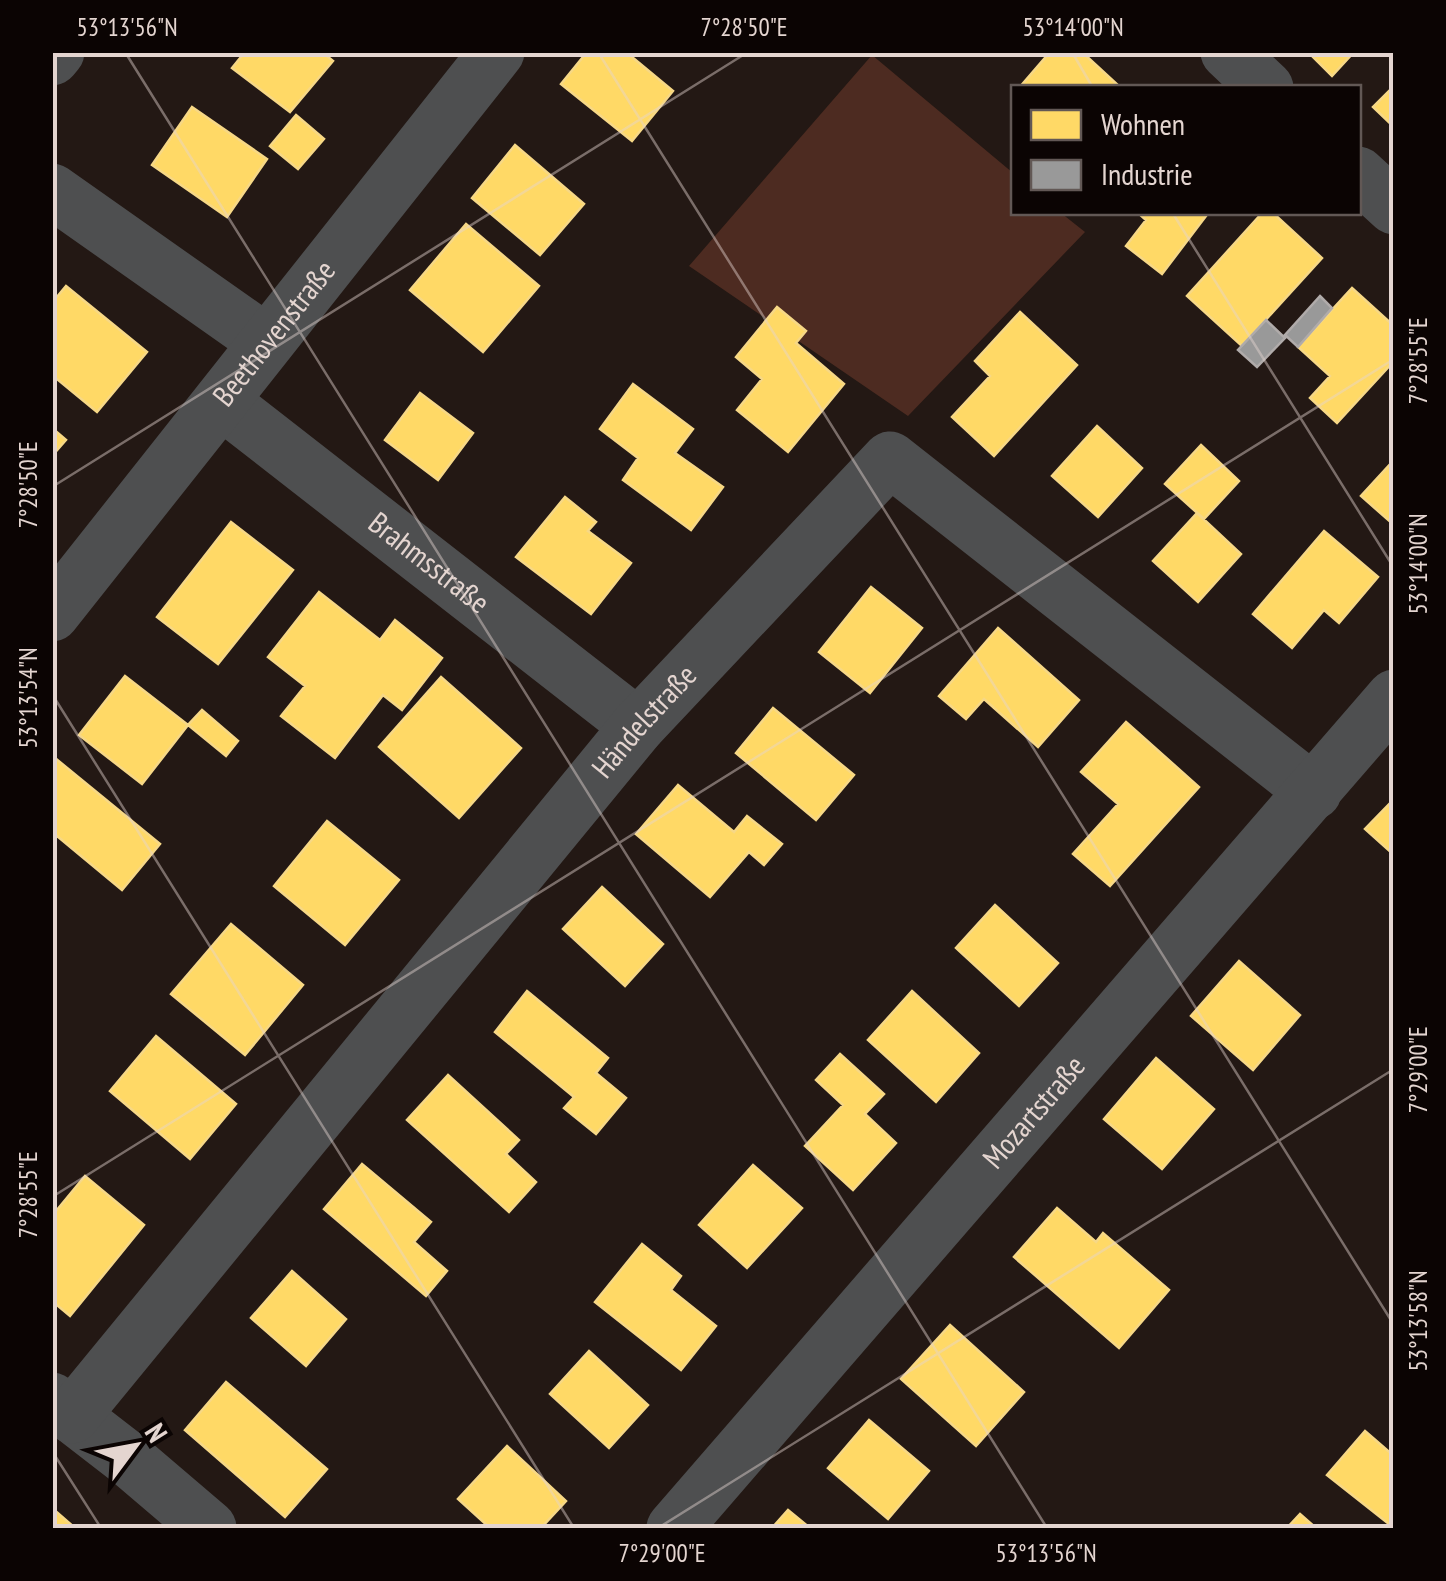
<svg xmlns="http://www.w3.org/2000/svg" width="1446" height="1581" font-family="'PT Sans Narrow',sans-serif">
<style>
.green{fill:#4d2b21}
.homes{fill:#ffd966;stroke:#f7d886;stroke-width:2.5}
.industry{fill:#999;stroke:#b0abaa;stroke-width:2.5}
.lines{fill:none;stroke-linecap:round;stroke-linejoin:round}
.minor{stroke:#4e4f50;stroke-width:55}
.ticks{fill:none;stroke:#e4d5d0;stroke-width:2.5;stroke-opacity:0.45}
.labels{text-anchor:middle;stroke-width:10;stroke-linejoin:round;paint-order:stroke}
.street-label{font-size:30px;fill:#e4d5d0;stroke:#0b0403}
.neatline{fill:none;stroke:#e4d5d0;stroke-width:4}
.ticks-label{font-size:25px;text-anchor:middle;fill:#e4d5d0}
</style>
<rect width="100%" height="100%" fill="#231814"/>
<!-- green -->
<path class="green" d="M 872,55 L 1013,173 L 1014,212 L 1061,213 L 1085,232 L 908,416 L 689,266 Z"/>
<!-- homes -->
<path class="homes" d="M 245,52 L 322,52 L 333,61 L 290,112 L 232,68 Z
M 587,52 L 626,52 L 673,91 L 632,141 L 561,84 Z
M 1050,52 L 1082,52 L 1120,87 L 1019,88 Z
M 1308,52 L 1354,52 L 1332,76 Z
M 1394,86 L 1394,127 L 1373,107 Z
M 192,107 L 267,159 L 227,217 L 152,165 Z
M 296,115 L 324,139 L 298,169 L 270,146 Z
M 515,145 L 584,204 L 540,255 L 472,198 Z
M 1137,212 L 1209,212 L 1162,274 L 1126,246 L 1146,220 Z
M 1263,212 L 1272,212 L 1322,258 L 1242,346 L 1187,296 Z
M 466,224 L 539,286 L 483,352 L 410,290 Z
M 66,286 L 147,352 L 97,412 L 52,375 L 52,303 Z
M 1352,288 L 1394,326 L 1394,361 L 1337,423 L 1310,398 L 1330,376 L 1298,347 Z
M 777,307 L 806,331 L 796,343 L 844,384 L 788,452 L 737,410 L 762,379 L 736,357 Z
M 1020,312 L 1077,365 L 994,456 L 952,417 L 990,376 L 975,361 Z
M 633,384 L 693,429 L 675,453 L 723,487 L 691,530 L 623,480 L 638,458 L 600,429 Z
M 420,393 L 473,433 L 438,480 L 385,440 Z
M 1097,426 L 1142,468 L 1098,517 L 1052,476 Z
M 52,428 L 66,440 L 52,456 Z
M 1201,445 L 1239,481 L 1204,519 L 1165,484 Z
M 1394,460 L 1394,525 L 1361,496 Z
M 565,497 L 596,522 L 588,531 L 631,563 L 591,614 L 516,557 Z
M 1197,513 L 1241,554 L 1198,602 L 1153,561 Z
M 231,522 L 293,570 L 218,664 L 157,617 Z
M 1324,531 L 1378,577 L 1339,623 L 1324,610 L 1292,648 L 1253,614 Z
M 871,587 L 922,628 L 870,693 L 819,652 Z
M 319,592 L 380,640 L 395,620 L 442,658 L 402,710 L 383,695 L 335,758 L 281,716 L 305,686 L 268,657 Z
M 998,628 L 1079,700 L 1038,747 L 984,699 L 966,719 L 939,696 Z
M 125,676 L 188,725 L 142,784 L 79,735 Z
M 441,677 L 521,748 L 459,818 L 379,747 Z
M 773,708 L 854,775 L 816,820 L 736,753 Z
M 202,710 L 238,741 L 226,756 L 188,725 Z
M 1126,722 L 1199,787 L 1110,886 L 1073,854 L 1118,804 L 1081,772 Z
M 55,758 L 160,844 L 122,890 L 57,836 L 52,841 Z
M 678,785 L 734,832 L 747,816 L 782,844 L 764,865 L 749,852 L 710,897 L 636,834 Z
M 1394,799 L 1394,855 L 1365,829 Z
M 327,821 L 399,880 L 345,945 L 274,886 Z
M 602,887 L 663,944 L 625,986 L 563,929 Z
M 995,905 L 1058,963 L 1019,1006 L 956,948 Z
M 231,924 L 303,985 L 245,1055 L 171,994 Z
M 1239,961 L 1300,1015 L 1253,1070 L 1191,1016 Z
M 527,991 L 608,1058 L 596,1073 L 626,1098 L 596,1134 L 564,1108 L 574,1097 L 495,1032 Z
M 912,991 L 979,1053 L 936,1102 L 868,1040 Z
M 156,1036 L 236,1104 L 190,1159 L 110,1091 Z
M 840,1054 L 884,1094 L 865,1114 L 896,1143 L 853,1190 L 805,1146 L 843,1105 L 816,1080 Z
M 1156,1058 L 1214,1109 L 1162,1169 L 1104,1119 Z
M 448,1075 L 519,1140 L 506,1154 L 536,1182 L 509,1212 L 407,1120 Z
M 362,1164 L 431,1222 L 414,1242 L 447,1271 L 426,1296 L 324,1209 Z
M 753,1165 L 802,1208 L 747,1268 L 699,1225 Z
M 85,1176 L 144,1225 L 70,1316 L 52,1301 L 52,1216 Z
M 1057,1208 L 1096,1242 L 1103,1233 L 1169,1290 L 1119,1348 L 1014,1257 Z
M 642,1244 L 681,1276 L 671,1290 L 716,1326 L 681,1370 L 595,1302 Z
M 292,1271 L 346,1319 L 306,1366 L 251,1318 Z
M 950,1325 L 1024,1392 L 976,1446 L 901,1379 Z
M 589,1351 L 648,1405 L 609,1448 L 550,1394 Z
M 226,1382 L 327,1469 L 285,1517 L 185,1430 Z
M 869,1420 L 929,1471 L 888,1519 L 828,1468 Z
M 1365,1431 L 1394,1456 L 1394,1528 L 1327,1475 Z
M 507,1446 L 566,1501 L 541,1528 L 490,1528 L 458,1499 Z
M 52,1508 L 75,1528 L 52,1528 Z
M 788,1510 L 810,1528 L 772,1528 Z
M 1300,1514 L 1316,1528 L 1287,1528 Z"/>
<!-- industry -->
<path class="industry" d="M 1320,296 L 1332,308 L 1298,347 L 1285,335 Z
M 1266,320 L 1285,338 L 1257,367 L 1238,350 Z"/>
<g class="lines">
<!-- minor -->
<g class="minor">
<path d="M 1228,52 L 1266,88"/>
<path d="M 52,58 L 57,52"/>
<path d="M 1358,174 L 1394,207"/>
<path d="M 52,191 L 265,341"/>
<path id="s1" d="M 222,402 L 638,726"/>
<path id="s2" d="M 52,614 L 497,52"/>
<path d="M 52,1400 L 127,1458 L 209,1528"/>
<path id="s3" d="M 72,1416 L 638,726 L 890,459 L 1314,792"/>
<path id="s4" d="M 674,1528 L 1394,697"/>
</g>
</g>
<!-- ticks -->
<path class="ticks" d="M 125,52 L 1047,1528M 598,52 L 1394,1325M 1072,52 L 1093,88M 1172,212 L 1394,568M 52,487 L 748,52M 52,694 L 574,1528M 52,1197 L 1394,359M 52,1451 L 101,1528M 658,1528 L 1394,1069"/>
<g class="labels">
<!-- street labels -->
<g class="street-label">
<text dy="10" stroke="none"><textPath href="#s2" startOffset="358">Beethovenstraße</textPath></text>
<text dy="10" stroke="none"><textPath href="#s1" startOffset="262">Brahmsstraße</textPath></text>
<text dy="10" stroke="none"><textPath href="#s3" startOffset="900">Händelstraße</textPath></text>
<text dy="10" stroke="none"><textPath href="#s4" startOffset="550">Mozartstraße</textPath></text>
</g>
</g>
<!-- border -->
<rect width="1446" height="1581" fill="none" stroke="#0b0403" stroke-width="110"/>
<!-- legend -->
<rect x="1011" y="85" width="350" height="130" fill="#0b0403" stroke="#625855" stroke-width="2.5"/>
<rect x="1031" y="110" width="50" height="30" fill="#ffd966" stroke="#625855" stroke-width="2.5"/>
<text x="1101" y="135" font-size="30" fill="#e4d5d0">Wohnen</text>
<rect x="1031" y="160" width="50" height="30" fill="#999999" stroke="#625855" stroke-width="2.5"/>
<text x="1101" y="185" font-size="30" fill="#e4d5d0">Industrie</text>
<!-- north arrow -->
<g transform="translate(135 1446) rotate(58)" stroke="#0b0403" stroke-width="8" paint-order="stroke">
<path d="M0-8L18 38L0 25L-18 38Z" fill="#e4d5d0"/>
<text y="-15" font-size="28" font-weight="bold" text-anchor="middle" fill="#e4d5d0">N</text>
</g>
<rect x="55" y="55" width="1336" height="1471" class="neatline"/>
<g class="ticks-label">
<text x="127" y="36">53°13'56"N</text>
<text x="744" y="36">7°28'50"E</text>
<text x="1073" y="36">53°14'00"N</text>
<text transform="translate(1418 361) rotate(-90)" y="9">7°28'55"E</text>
<text transform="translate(28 485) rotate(-90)" y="9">7°28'50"E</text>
<text transform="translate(1418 564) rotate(-90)" y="9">53°14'00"N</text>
<text transform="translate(28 698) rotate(-90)" y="9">53°13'54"N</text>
<text transform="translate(1418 1070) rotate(-90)" y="9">7°29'00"E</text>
<text transform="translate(28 1195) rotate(-90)" y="9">7°28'55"E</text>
<text transform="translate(1418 1321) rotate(-90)" y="9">53°13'58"N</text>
<text x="662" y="1562">7°29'00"E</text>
<text x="1046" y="1562">53°13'56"N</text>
</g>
</svg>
